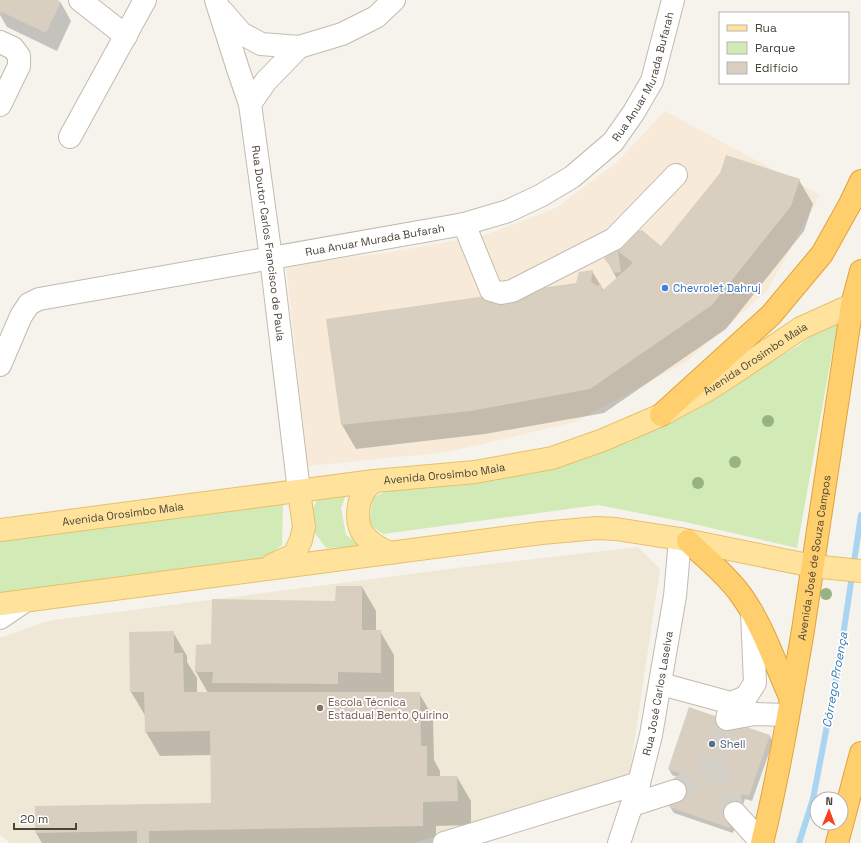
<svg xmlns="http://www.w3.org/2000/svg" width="861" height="843" font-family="'Space Grotesk',sans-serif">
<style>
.commercial{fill:#f7ead8}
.education{fill:#efe8d6}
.green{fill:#d2eab5}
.shadow{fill:#0003}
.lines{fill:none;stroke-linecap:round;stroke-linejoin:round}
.stream{stroke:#a9d4f2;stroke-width:6}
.building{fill:#d8cfc1}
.minor-tunnel{stroke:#d4d0c8;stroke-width:22;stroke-dasharray:22 11;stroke-linecap:butt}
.minor-casing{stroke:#c2bbae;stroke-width:24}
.major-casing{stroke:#e6c16a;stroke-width:24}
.highway-casing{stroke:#e0a43c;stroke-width:24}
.minor{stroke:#fff;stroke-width:22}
.major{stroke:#ffe39c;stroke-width:22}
.highway{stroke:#ffcf6e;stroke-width:22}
.tree{fill:#97b381}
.shop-dot{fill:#3f7fe0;stroke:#fff;stroke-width:1.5}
.education-dot{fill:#8d6e63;stroke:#fff;stroke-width:1.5}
.service-dot{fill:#5c6f8a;stroke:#fff;stroke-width:1.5}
.labels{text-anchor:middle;stroke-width:3.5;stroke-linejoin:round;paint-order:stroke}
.street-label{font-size:11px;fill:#4b4439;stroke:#fff}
.shop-label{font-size:11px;fill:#366cbe;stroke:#fff;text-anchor:start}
.education-label{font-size:11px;fill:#785e54;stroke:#fff;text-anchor:start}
.service-label{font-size:11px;fill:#4e5e75;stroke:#fff;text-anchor:start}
.water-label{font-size:12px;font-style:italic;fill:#2e7ab2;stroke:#fff}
</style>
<rect width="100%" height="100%" fill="#f6f3ec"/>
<!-- commercial -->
<path class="commercial" d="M 665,111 L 820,195 L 767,291 L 686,362 L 575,422 L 448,452 L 308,466 L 286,265 L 393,252 L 485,235 L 556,208 L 617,162 Z"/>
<!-- education -->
<path class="education" d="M 638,547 L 660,569 L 629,777 L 413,843 L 10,843 L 0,835 L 0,638 L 47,621 L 465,567 Z"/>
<!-- green -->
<path class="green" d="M 837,325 L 797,548 L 685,522 L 598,505 L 383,534 L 369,524 L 373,498 L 388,490 L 529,471 L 629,442 L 745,377 L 798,346 L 813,334 Z
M 347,492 L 341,508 L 346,535 L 361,546 L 326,548 L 314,532 L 313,509 L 318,497 Z
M 283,502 L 282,545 L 261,561 L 0,595 L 0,539 Z"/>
<!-- shadow -->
<path class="shadow" d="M 1,0 L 55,0 L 61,3 L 71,21 L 57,51 L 7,27 L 0,15 Z
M 799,180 L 813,204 L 804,231 L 726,329 L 604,413 L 485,434 L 356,449 L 342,425 L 576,284 L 592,271 L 604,291 L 617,279 L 606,259 L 623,247 L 661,247 Z
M 362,587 L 376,611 L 376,631 L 380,631 L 394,655 L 394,693 L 419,693 L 433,717 L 434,760 L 440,771 L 440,777 L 457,777 L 471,801 L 471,825 L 436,826 L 436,843 L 42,843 L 36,833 L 36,807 L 212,804 L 211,755 L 160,756 L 146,732 L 146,717 L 131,692 L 173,632 L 187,656 L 187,662 L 197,678 L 197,693 L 208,693 L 196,672 L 212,645 L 336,602 Z
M 690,708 L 770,736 L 773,742 L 752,801 L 745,799 L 733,833 L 674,813 L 670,807 L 680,778 L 672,775 L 669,769 Z"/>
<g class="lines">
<!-- stream -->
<path class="stream" d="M 799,843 L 813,799 L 839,663 L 861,515"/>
</g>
<!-- building -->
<path class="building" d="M 0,0 L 57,0 L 61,2 L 46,33 L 0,11 Z
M 726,155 L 800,179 L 791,206 L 712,305 L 590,389 L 471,411 L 341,425 L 326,319 L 576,283 L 579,272 L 593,270 L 591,281 L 597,286 L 601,284 L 602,291 L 633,263 L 618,251 L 621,272 L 615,273 L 604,258 L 622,246 L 634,232 L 642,230 L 661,246 L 720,173 Z
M 336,586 L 362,586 L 362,630 L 381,630 L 381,673 L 338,672 L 338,684 L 212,683 L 213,672 L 195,672 L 196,645 L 211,644 L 212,599 L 335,601 Z
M 174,631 L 174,653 L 183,653 L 184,692 L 420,692 L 421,746 L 427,746 L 427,776 L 457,776 L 458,801 L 423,802 L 423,826 L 149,831 L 149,843 L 137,843 L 137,831 L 35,833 L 35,806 L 211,803 L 210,731 L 145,732 L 144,692 L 130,692 L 129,632 Z
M 689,707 L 770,735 L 749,796 L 742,794 L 730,828 L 669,807 L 681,774 L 668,769 Z"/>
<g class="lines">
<!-- minor-tunnel -->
<path class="minor-tunnel" d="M 714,763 L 735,813
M 675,791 L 714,763 L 727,719"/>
<defs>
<g id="minor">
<path d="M 80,0 L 126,36"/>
<path id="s1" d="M 216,0 L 238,69 L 250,104 L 271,258 L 299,491"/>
<path d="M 223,12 L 241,33 L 261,44 L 299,47 L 342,34 L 376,17 L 394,0"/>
<path d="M 0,42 L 13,48 L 19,56 L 19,66 L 0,105"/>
<path d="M 250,104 L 266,81 L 299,47"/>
<path d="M 70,137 L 145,0"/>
<path d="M 464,224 L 491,290 L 501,293 L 512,291 L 614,239 L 676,175"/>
<path id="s2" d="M 0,365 L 21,316 L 29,304 L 39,299 L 464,224 L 508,211 L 540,196 L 572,177 L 613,142 L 634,112 L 652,81 L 673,0"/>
<path d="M 0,618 L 25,601"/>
<path d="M 661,684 L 731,703 L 746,697 L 755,683 L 752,612"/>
<path d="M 731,703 L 727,719 L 755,714 L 788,715"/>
<path d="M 632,805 L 675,791"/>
<path d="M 735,813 L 762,843"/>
<path d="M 444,843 L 639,783"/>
<path id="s3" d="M 619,843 L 639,783 L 651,735 L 675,596 L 680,539"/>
</g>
<g id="major">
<path d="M 374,481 C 371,484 367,487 365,490 C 357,502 355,524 364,535 C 371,544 381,549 390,553"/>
<path id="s4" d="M 0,530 L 374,481 L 475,472 L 552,458 L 603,440 L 661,415 L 706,391 L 728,377 L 801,328 L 852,305 L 861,307"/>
<path d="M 272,565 L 294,555 L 301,540 L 304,527 L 299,491"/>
<path d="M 0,604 L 542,533 L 597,528 L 616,529 L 680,539 L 813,566 L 861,571"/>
</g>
<g id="highway">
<path d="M 661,415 L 771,315 L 822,254 L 850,204 L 861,181"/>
<path d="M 688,541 C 705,558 727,575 741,595 C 764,627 775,664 791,699"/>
<path id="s5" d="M 762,843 C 779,773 791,701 803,630 C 820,521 836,413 852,305 L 861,271"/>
<path d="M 837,843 L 861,753"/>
</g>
</defs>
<!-- minor casing -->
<use href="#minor" class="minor-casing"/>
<!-- major casing -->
<use href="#major" class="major-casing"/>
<!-- highway casing -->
<use href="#highway" class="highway-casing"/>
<!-- minor -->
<use href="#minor" class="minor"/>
<!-- major -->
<use href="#major" class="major"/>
<!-- highway -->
<use href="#highway" class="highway"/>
</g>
<!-- trees -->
<g class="tree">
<circle cx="768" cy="421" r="6"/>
<circle cx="735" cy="462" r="6"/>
<circle cx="698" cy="483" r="6"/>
<circle cx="826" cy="594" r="6"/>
</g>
<!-- markers -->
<circle class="shop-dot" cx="665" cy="288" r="4"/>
<circle class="education-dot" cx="320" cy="708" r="4"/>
<circle class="service-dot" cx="712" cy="744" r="4"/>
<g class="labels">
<!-- street labels -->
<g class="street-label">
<text dy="4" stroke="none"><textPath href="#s2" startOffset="756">Rua Anuar Murada Bufarah</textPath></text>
<text dy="4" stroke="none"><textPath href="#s2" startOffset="420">Rua Anuar Murada Bufarah</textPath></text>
<text dy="4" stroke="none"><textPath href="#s1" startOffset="250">Rua Doutor Carlos Francisco de Paula</textPath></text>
<text dy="4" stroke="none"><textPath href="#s4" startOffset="784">Avenida Orosimbo Maia</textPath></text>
<text dy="4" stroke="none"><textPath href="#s4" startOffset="448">Avenida Orosimbo Maia</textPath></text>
<text dy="4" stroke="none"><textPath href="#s4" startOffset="124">Avenida Orosimbo Maia</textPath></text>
<text dy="4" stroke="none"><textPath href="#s5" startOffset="290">Avenida José de Souza Campos</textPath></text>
<text dy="4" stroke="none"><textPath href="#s3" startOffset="155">Rua José Carlos Laselva</textPath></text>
</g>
<!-- shop labels -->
<g class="shop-label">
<text x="673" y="292">Chevrolet Dahruj</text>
</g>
<!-- education labels -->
<g class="education-label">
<text x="328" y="706">Escola Técnica<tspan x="328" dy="13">Estadual Bento Quirino</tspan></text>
</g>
<!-- service labels -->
<g class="service-label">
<text x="720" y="748">Shell</text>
</g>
<!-- water labels -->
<g class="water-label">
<text transform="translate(835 680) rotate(-80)" y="4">Córrego Proença</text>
</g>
</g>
<!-- legend -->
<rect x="719" y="12" width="130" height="72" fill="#ffffff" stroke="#b7b4b0"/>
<rect x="727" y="25" width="20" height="6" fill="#ffe39c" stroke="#b7b4b0"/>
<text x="755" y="32" font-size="12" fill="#4b4439">Rua</text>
<rect x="727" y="42" width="20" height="12" fill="#d2eab5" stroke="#b7b4b0"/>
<text x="755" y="52" font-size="12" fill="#4b4439">Parque</text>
<rect x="727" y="62" width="20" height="12" fill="#d8cfc1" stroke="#b7b4b0"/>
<text x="755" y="72" font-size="12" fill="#4b4439">Edifício</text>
<!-- north arrow -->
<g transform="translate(829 811) rotate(1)"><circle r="19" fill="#ffffff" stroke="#b7b4b0"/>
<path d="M0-3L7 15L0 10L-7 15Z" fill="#fc3f1d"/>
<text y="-6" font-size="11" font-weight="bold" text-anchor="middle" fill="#4b4439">N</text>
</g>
<!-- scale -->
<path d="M14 823v6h62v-6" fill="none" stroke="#4b4439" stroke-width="2"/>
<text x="20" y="823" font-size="12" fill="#4b4439" stroke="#ffffff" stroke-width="3" paint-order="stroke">20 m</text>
</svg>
